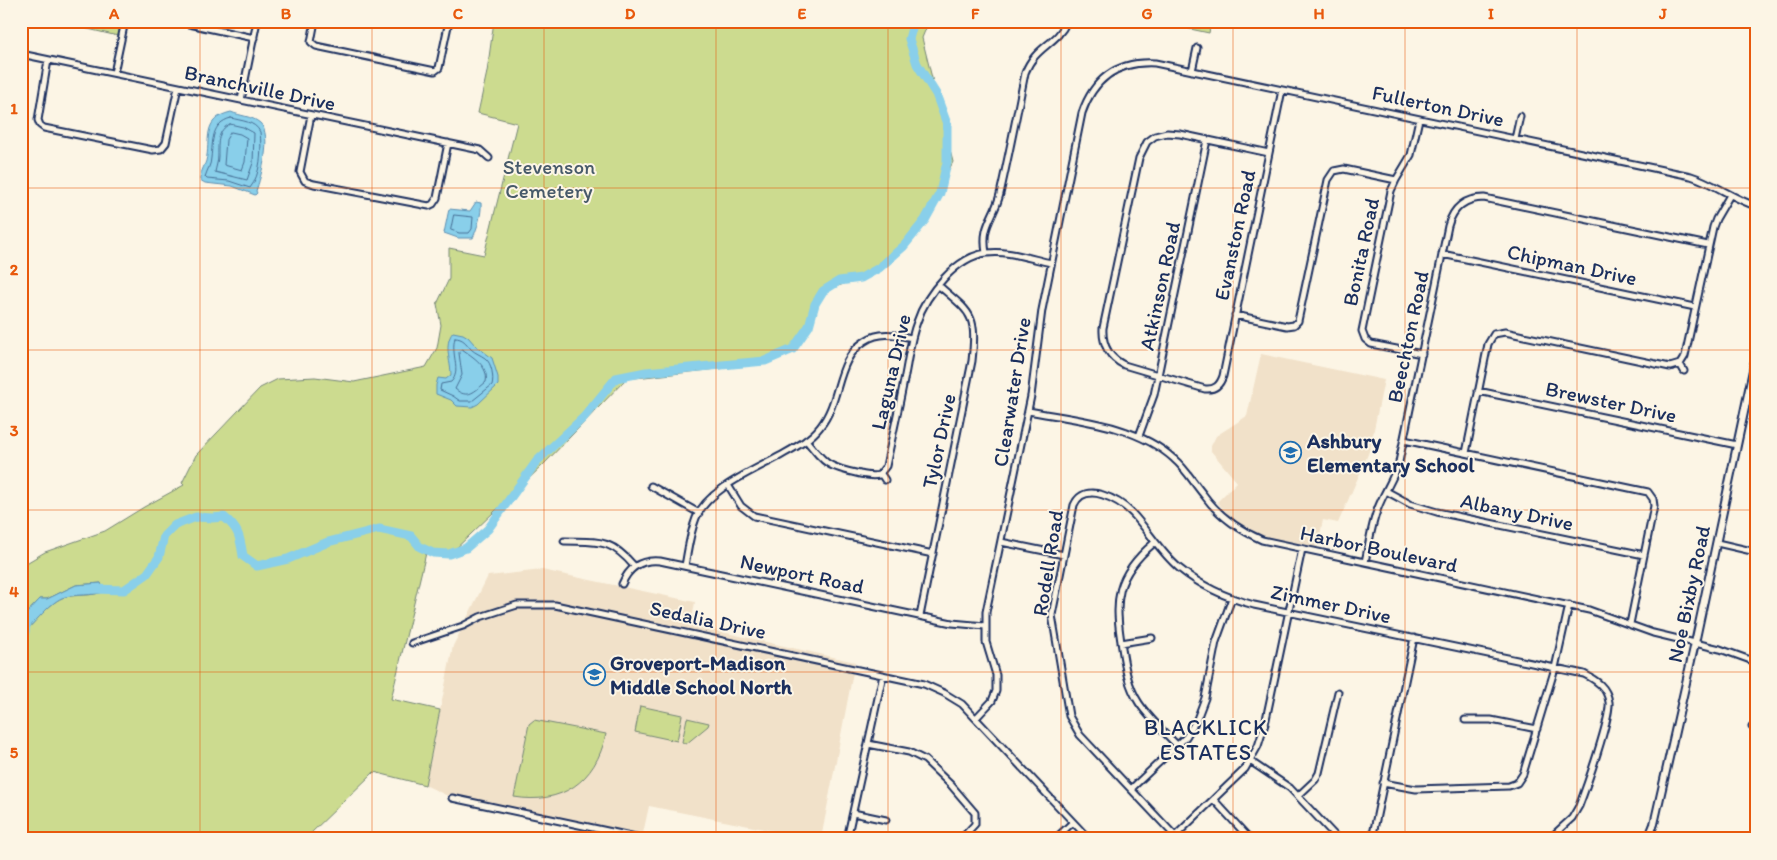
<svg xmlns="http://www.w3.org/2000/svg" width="1777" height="860" font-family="Itim,sans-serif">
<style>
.built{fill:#f1e1c9}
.green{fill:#ccdb8f;stroke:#748576}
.water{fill:#89cfea;stroke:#5d8fb2}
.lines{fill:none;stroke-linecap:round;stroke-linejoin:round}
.shore{stroke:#476f96;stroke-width:1}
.river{stroke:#89cfea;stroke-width:9}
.minor-casing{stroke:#1b2f5e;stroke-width:9}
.tertiary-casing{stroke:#1b2f5e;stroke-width:10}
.minor{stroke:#fcf5e5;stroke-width:5}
.tertiary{stroke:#fcf5e5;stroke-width:6}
.grid{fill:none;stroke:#e8590c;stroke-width:1;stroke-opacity:0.55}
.labels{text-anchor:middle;stroke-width:4;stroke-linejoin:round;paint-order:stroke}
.street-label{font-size:21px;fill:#1b2f5e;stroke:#fcf5e5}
.park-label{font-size:21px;fill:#475a6a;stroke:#fcf5e5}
.poi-label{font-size:21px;font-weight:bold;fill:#1b2f5e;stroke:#fcf5e5;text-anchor:start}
.neighbourhood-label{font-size:22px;letter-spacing:1px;fill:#1b2f5e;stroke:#fcf5e5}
.neatline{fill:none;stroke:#e8590c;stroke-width:2}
.grid-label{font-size:16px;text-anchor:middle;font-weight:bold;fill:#e8590c}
</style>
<rect width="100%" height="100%" fill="#fcf5e5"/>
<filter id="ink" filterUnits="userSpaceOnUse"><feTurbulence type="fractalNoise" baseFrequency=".02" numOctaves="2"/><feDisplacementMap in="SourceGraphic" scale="10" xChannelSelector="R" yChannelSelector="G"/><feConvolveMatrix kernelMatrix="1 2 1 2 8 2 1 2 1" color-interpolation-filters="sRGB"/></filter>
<g filter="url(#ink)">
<!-- built -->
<path class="built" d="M 1261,354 L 1384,380 L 1370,449 L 1364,464 L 1338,523 L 1323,520 L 1317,549 L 1279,541 L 1253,532 L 1232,519 L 1217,502 L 1237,482 L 1211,451 L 1211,446 L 1216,436 L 1247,416 Z
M 542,570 L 695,602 L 691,625 L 855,662 L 821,839 L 813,839 L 649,806 L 642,838 L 452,798 L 425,785 L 453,646 L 488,576 Z"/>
<!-- green -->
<path class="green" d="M 54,21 L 125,21 L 122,37 Z
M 494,21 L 929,21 L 922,38 L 953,162 L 917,231 L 868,276 L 823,291 L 793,349 L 755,365 L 626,379 L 543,465 L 447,557 L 426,553 L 391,699 L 440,710 L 425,785 L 374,772 L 310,834 L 309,839 L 122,839 L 101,834 L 79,834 L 75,839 L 21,839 L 21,635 C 32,626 51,600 65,597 C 78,594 92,597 104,591 L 101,583 L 76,585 L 47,599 L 40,599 L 21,619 L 23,565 L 45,552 L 105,531 L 144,507 L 184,485 L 182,483 L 196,455 L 260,388 L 278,379 L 315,377 L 354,382 L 426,367 L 437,348 L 441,325 L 437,304 L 449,279 L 449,248 L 484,255 L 517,123 L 478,113 L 487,72 Z
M 1153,21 L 1211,21 L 1209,33 Z
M 640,706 L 682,715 L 677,741 L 635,732 Z
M 687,718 L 709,723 L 708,726 L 686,744 L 682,742 Z
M 534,720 L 606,734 C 596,782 561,805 514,797 L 529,724 Z"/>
<!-- water -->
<path class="water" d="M 231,112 C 240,116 252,116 260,123 C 273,135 261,177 256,191 L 257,193 L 255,195 L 232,186 L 205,183 L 200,180 C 200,173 204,167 206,161 C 211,140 201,119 231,112 Z
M 476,202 L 481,203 C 482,214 477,228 473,238 L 458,238 L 444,233 L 449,209 L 470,211 Z
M 453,332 L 463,334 L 468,337 L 475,345 L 492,358 L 498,377 L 498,385 L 478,404 L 472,407 L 457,406 L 451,400 L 436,394 L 436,385 L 438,378 L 446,379 L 451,375 C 451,361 443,345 453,332 Z
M 101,583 L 104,592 C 91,596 78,594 65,597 C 51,600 33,626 21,635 L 21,619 L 40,599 L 47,599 L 76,585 Z"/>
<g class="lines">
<!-- shore -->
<path class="shore" d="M 231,118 C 241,121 255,121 260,132 C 262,149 261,175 250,188 L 229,181 L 207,179 L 205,177 C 207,170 211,165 211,158 C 213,141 211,123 231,118 Z
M 230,124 L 243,127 L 254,133 L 253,163 L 247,180 L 215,172 C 216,167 218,161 218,156 C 218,143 217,130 230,124 Z
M 231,132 L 240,134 L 247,138 L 245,162 L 242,170 L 224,165 L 226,140 Z
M 454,215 L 473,217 L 472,229 L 469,233 L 459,233 L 451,230 Z
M 455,338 C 463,338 466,343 471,349 C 475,353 481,355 485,358 C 492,363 494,378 492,385 L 472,401 L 460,401 L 453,396 L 440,390 L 441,384 L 451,382 C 462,371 450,354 455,338 Z
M 462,349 C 473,357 489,366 486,382 C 475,391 468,400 455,389 L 462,375 L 459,353 Z"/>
<!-- river -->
<path class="river" d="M 93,589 L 124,590 L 147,574 L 159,557 L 164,536 L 175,525 L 196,517 L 212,518 L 224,517 C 239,529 240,537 243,556 L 257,566 L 288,559 L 328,542 L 379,529 L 411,536 L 420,547 L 433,553 L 449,554 L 466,548 L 488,529 L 537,461 L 584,417 L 616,378 L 646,372 L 765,361 L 793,349 L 809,326 L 815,304 L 823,291 L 839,281 L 861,278 L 879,268 L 904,246 L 925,220 L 940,193 L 947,162 L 947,124 L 936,94 L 917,64 L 909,39 L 914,21
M 21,637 L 25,632 L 27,621"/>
<defs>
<path id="minor" d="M 175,21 L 254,38
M 315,21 L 311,42 L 316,46 L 435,71 L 439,68 L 449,21
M 21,54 L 480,150 L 489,158
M 48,60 L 38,120 L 40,125 L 44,128 L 153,150 L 161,149 L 166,143 L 178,87
M 1192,71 L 1197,48
M 114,73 L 125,21
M 241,100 L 257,21
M 311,115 L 300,172 L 305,181 L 314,184 L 429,206 L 433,204 L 437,198 L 448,143
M 1419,119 L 1411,155 L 1396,180 L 1391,191 L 1362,331 L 1365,339 L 1371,344 L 1422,354
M 1515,139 L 1520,116
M 1269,153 L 1180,134 L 1167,133 L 1155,136 L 1147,142 L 1139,158 L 1103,328 C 1102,345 1110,358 1124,365 L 1205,389 C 1215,390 1220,385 1223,376 L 1282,90
M 1334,171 L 1344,169 L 1396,180
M 986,253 C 981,224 994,219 1000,194 C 1009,154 1017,114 1025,73 C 1035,46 1057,45 1067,21
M 1442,254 L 1695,307
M 1235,315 L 1287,326 L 1294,325 L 1298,321 L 1328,180 L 1334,171
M 1494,334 L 1505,332 L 1670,367 L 1680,364 L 1685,356 L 1713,227 L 1716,219 L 1730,195
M 1680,364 L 1684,371
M 1478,391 L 1737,445
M 1028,411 C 1076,420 1136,424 1174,459 C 1186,469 1193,482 1203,494 C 1218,515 1239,530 1262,540 L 1589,610 L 1653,633 L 1720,649 L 1756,662
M 1139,436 L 1154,395 L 1207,140
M 806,440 C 826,465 828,467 860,474 C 866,475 872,477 879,475 L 886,466 C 893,434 900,402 906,370 C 909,354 911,337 917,322 C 926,294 957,256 987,253 C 1008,250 1031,259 1051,263
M 1404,440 L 1648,492 L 1653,499 L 1654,506 L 1630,624
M 1466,453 L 1488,344 L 1494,334
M 881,474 L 885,480
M 728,485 L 741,506 L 754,516 L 933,554
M 651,486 L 699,513
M 1386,491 L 1410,504 L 1437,512 L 1644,555
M 564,541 C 599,542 610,538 634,566
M 1001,542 L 1064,555
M 1154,543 C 1115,576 1114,600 1122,648 C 1125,668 1128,686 1139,703 C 1149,718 1164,732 1177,745
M 1717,543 L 1756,552
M 1365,562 C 1369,544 1371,526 1378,508 C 1384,492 1394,478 1399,462 L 1448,226 C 1453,208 1465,198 1484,198 L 1708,245
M 685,566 C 688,550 690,533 696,518 C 708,489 753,471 780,456 C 794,448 810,440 820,427 C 842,400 835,360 865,341 C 880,331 896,335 912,338
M 622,584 C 629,567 641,559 660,561 L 952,623 L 985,626
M 920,616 L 972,361 C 977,314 972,314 938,285
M 412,643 L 463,626 L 480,617 L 517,605 L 555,605 L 924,684 L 944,693 L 962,704 L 1089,839
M 1121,643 L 1152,638
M 976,718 L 992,701 L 996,691 L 996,675 L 986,642 L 986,612 L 1031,396 L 1042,310 L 1082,113 C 1094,78 1118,61 1155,63 L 1691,176 C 1714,183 1733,199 1756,206
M 1465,720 L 1491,720 L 1537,729
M 1752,727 L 1756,728
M 868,744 L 909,752 L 925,760 L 951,785 L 975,813 L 975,824 L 961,839
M 1250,761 L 1290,788 L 1338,839
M 1383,783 L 1416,789 L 1509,786 L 1517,783 L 1523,774 L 1555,668 L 1569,605
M 1131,789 L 1186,737 L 1197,719 L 1205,698 L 1216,642 L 1232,598
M 1298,796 L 1315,780 L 1319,773 L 1338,692
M 452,798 L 645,839
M 1214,800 L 1250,839
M 853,813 L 886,820
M 1175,836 L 1080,735 L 1069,716 L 1052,615 L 1074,505 C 1085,480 1119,500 1132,513 C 1149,531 1160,552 1179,568 C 1201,586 1227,598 1254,605 L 1584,674 C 1596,680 1607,687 1609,702 C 1611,717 1586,788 1579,806 L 1572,818 L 1549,839
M 847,839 L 883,675
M 1055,839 L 1073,822
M 1172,839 L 1245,769 L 1258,746 L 1265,724 L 1302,549
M 1372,839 L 1414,638"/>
<path id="tertiary" d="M 1648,839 L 1654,824 L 1695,643 L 1756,356"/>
</defs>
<!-- minor casing -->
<use href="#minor" class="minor-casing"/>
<!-- tertiary casing -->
<use href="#tertiary" class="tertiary-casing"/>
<!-- minor -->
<use href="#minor" class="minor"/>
<!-- tertiary -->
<use href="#tertiary" class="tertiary"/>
</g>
</g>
<!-- grid -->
<path class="grid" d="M 200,21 L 200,839M 372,21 L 372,839M 544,21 L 544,839M 716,21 L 716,839M 888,21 L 888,839M 1061,21 L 1061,839M 1233,21 L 1233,839M 1405,21 L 1405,839M 1577,21 L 1577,839M 21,188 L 1756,188M 21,350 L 1756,350M 21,510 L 1756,510M 21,672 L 1756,672"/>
<!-- icons -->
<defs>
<symbol id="school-ring" viewBox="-11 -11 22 22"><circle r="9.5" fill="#fcf5e5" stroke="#1f6fb2" stroke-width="1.5"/><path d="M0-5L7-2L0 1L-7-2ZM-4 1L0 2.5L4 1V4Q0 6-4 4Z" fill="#1f6fb2"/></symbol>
</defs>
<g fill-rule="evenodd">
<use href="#school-ring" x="1278" y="440" width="25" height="25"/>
<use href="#school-ring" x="582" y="662" width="25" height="25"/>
</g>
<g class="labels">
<!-- street labels -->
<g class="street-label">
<text transform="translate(260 88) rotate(12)" y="7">Branchville Drive</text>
<text transform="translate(1438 106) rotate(12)" y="7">Fullerton Drive</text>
<text transform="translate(1235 235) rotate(-78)" y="7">Evanston Road</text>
<text transform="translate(1361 252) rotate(-78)" y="7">Bonita Road</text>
<text transform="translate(1572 265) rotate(12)" y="7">Chipman Drive</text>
<text transform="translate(1160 286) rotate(-78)" y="7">Atkinson Road</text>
<text transform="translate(1408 337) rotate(-78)" y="7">Beechton Road</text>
<text transform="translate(891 372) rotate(-77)" y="7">Laguna Drive</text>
<text transform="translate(1012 392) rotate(-81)" y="7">Clearwater Drive</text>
<text transform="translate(1611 402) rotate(12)" y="7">Brewster Drive</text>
<text transform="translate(939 441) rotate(-78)" y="7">Tylor Drive</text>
<text transform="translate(1517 512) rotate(12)" y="7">Albany Drive</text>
<text transform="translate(1379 549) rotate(12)" y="7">Harbor Boulevard</text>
<text transform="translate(1048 563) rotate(-81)" y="7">Rodell Road</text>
<text transform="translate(802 574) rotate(12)" y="7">Newport Road</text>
<text transform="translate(1689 594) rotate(-78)" y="7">Noe Bixby Road</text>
<text transform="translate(1331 604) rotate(12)" y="7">Zimmer Drive</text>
<text transform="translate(708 620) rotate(12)" y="7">Sedalia Drive</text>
</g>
<!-- park labels -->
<g class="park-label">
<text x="549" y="174">Stevenson<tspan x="549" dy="24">Cemetery</tspan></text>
</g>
<!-- poi labels -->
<g class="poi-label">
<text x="1307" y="448">Ashbury<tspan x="1307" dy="24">Elementary School</tspan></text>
<text x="610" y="670">Groveport-Madison<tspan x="610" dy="24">Middle School North</tspan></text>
</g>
<!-- neighbourhood labels -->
<g class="neighbourhood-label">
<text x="1206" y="735">BLACKLICK<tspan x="1206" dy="25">ESTATES</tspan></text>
</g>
</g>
<!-- margin -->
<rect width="1777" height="860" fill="none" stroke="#fcf5e5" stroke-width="55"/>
<rect x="28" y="28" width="1722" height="804" class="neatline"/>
<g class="grid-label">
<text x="114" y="19">A</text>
<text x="286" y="19">B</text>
<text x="458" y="19">C</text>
<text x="630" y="19">D</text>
<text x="802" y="19">E</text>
<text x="975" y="19">F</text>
<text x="1147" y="19">G</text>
<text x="1319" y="19">H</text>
<text x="1491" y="19">I</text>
<text x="1663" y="19">J</text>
<text x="14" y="114">1</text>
<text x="14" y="275">2</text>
<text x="14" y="436">3</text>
<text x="14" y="597">4</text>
<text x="14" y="758">5</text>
</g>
</svg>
